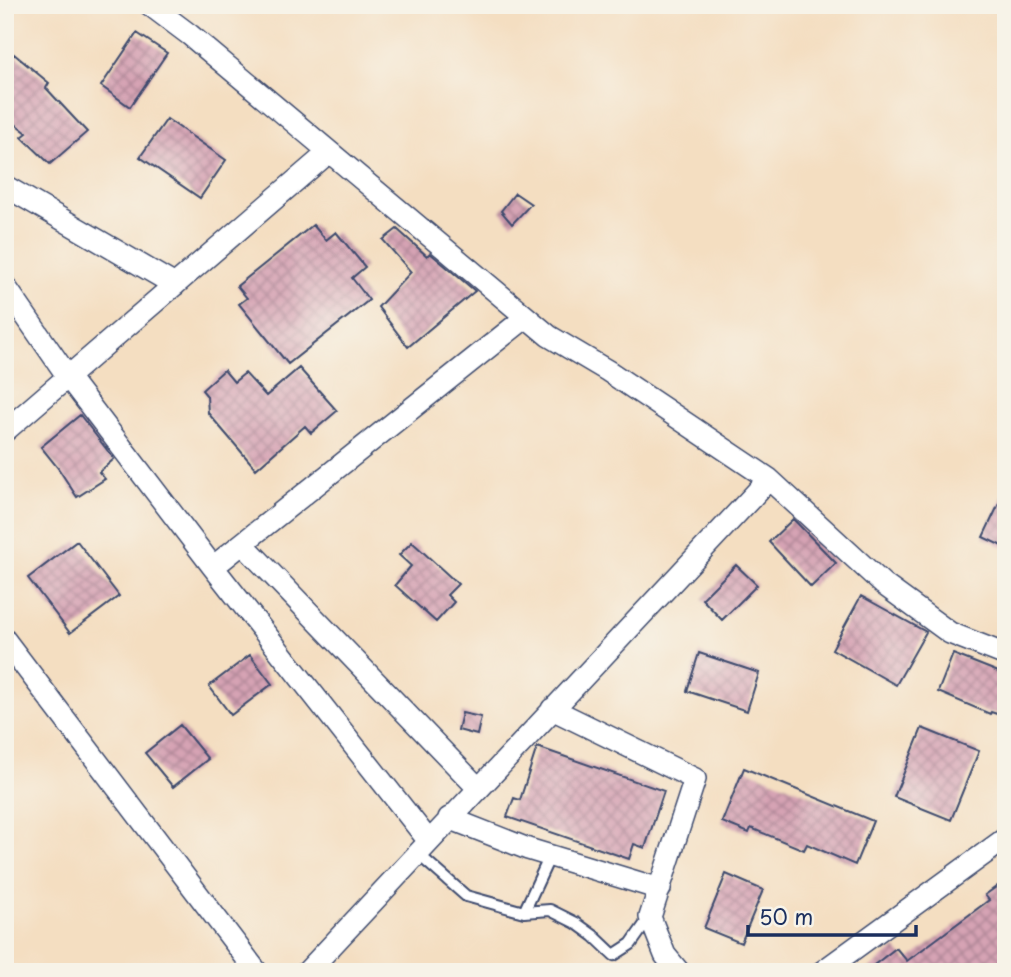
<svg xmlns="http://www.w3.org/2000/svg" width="1011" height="977" font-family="'Playpen Sans',sans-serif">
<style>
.building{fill:url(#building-cross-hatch)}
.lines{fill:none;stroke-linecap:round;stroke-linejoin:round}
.lane-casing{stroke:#3c496d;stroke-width:14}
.street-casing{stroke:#3c496d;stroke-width:24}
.lane{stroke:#fff;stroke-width:10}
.street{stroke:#fff;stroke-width:21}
</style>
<defs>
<pattern id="building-cross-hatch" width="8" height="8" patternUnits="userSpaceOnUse" patternTransform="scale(1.75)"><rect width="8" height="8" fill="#d6a3b4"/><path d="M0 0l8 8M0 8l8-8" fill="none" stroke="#ad8596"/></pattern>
</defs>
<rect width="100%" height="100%" fill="#f7f3e8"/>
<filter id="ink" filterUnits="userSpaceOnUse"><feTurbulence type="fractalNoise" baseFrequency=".0143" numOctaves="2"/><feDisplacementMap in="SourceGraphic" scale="14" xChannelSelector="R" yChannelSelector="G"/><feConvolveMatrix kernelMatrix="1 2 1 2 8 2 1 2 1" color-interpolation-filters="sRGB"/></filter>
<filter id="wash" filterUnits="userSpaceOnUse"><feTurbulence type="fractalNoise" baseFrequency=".00686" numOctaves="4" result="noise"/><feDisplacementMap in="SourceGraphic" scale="28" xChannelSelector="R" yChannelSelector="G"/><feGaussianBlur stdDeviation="1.57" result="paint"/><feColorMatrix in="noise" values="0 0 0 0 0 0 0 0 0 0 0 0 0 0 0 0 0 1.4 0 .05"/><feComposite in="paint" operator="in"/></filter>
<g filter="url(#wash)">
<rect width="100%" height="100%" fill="#f4dec1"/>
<g id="blocks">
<!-- building -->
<path class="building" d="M 137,33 L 167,53 L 130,107 L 101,86 Z
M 14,54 L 49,83 L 46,88 L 87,132 L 50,164 L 22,137 L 27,133 L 5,116 L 5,65 Z
M 167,119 L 226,160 L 200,198 L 140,157 Z
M 515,193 L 531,204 L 512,224 L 501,211 Z
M 313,225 L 326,240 L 336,232 L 365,267 L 352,278 L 369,300 L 288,364 L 239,304 L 247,298 L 237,286 Z
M 397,229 L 427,256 L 430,253 L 475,291 L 408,347 L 378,307 L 411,272 L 383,240 Z
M 299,368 L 337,411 L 311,433 L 305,426 L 256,469 L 208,413 L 207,396 L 202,390 L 224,370 L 234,382 L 245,373 L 266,396 Z
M 80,415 L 114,459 L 99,472 L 105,479 L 77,497 L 58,468 L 41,447 Z
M 1006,489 L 1006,548 L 983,537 Z
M 793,519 L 836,563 L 811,587 L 769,542 Z
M 77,541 L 119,596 L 70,633 L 28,578 Z
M 412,542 L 458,584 L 447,595 L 454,602 L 436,622 L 395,585 L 411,566 L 399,555 Z
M 736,565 L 757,585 L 722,620 L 702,599 Z
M 861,596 L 926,632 L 896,685 L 832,649 Z
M 699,653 L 759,673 L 747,711 L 687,691 Z
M 953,654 L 1006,675 L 1006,717 L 991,712 L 990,714 L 938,692 Z
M 250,655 L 272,684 L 231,715 L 209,686 Z
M 462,713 L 481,717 L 477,735 L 458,730 Z
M 180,725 L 208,759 L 173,787 L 145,753 Z
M 922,728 L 979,751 L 951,820 L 894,797 Z
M 537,747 L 664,791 L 645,848 L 634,844 L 629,859 L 507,817 L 514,798 L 520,800 Z
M 744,768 L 873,821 L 855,865 L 807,844 L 804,850 L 751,828 L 749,833 L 722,822 Z
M 726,874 L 763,890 L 741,943 L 704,928 Z
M 1006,880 L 1006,972 L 865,972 L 896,948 L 907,961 L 989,900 L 985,895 Z"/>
</g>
</g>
<g filter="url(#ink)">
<use href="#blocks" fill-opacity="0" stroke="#3c496d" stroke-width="2"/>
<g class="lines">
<defs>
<path id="lane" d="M 417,853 L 466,896 L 524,912 L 550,910 L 576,923 L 594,936 L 614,955 L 631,944 L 650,917
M 524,912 L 550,856"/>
<path id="street" d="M 150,5 L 190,35 L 549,336 L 608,371 L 769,479 L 883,584 L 950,633 L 1006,655
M 5,186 L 175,285
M 5,286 L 68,377 L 213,567 L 428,840
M 5,431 L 329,152
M 243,544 L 478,788
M 213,567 L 525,318
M 5,640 L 257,972
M 552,709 L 695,779 L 650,917 L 665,955 L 679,972
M 449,818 L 528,849 L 660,889
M 307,972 L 769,479
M 822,972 L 1006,838"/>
</defs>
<!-- lane casing -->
<use href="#lane" class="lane-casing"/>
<!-- street casing -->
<use href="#street" class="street-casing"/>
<!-- lane -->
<use href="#lane" class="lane"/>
<!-- street -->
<use href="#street" class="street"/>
</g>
</g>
<!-- margin -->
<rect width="1011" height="977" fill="none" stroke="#f7f3e8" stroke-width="28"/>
<!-- scale -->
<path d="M748 925v10h168v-10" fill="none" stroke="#1b2f5e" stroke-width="3.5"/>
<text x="759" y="925" font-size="21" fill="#1b2f5e" stroke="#f7f3e8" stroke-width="5" paint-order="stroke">50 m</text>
</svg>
